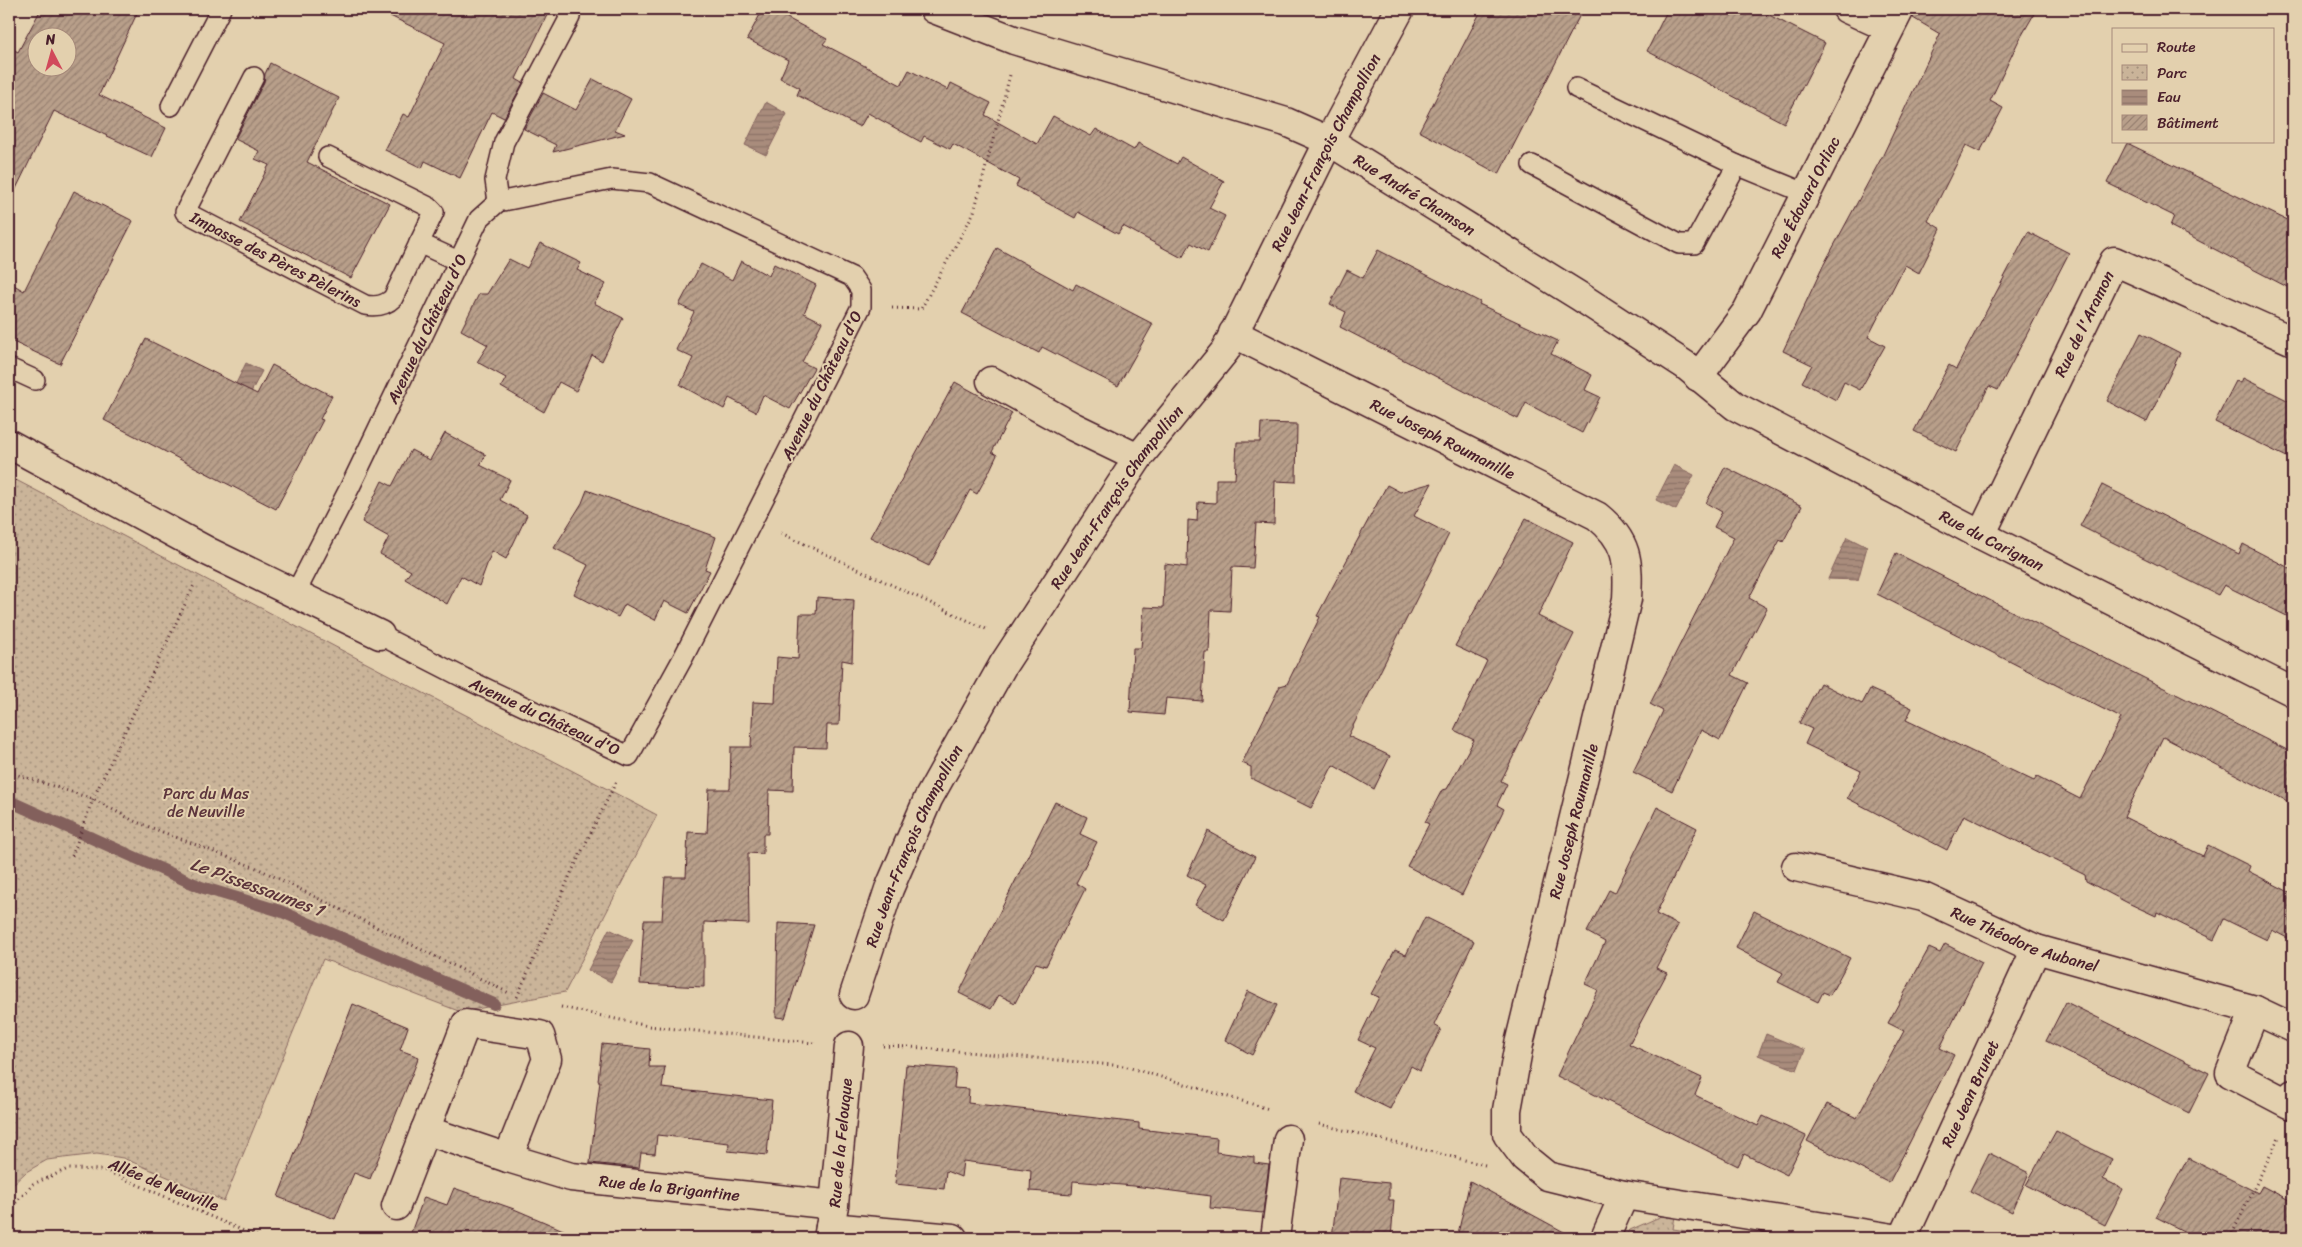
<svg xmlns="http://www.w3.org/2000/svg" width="2302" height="1247" font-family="Sriracha,sans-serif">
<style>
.park{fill:url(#park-dots);stroke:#8a6a62}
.water{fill:url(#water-rules);stroke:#83605c}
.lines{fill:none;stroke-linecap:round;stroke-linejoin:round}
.stream{stroke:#83605c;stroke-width:12}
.building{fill:url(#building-hatch);stroke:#4a1f2b;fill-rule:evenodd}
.service-casing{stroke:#4a1f2b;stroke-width:22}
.minor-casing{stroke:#4a1f2b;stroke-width:31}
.path{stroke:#4a1f2b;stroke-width:3;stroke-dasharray:1 4;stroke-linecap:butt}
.service{stroke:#e3d0ae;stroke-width:19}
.minor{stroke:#e3d0ae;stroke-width:28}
.labels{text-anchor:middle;stroke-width:4;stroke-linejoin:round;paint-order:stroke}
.street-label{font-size:16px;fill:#4a1f2b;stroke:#e3d0ae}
.park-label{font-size:16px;fill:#5d353c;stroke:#e3d0ae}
.water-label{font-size:18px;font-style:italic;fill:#5d353b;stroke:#e3d0ae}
</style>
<defs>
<pattern id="park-dots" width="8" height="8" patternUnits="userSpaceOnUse" patternTransform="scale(1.25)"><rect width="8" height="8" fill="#cab499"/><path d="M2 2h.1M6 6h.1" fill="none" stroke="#a6927d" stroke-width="1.8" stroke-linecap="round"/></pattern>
<pattern id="water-rules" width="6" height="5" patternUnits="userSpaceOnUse" patternTransform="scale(1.25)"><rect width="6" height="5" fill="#a98c7c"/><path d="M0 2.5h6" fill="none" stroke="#8c7266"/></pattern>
<pattern id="building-hatch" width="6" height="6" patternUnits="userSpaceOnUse" patternTransform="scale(1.25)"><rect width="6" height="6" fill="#b89f8a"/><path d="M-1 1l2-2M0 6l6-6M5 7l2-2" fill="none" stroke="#988171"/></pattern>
</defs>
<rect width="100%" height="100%" fill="#e3d0ae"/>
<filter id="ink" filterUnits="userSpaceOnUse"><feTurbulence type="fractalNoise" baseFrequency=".02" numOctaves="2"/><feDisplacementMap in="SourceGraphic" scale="10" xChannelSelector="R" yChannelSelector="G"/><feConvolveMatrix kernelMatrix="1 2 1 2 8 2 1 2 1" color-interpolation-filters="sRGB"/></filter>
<g filter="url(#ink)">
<!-- park -->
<path class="park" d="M 16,480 L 657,815 L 565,992 L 461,1012 L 323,959 L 224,1201 L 123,1158 L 97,1154 L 47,1160 L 26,1172 L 9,1188 L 9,494 Z
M 1664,1215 L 1675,1216 L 1673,1229 L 1733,1238 L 1622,1238 L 1630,1230 Z"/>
<!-- water -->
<path class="water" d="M 766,102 L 787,114 L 766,155 L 745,145 Z
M 246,363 L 262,371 L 236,421 L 221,414 Z
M 1674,465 L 1694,475 L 1676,510 L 1656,500 Z
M 1847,537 L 1867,547 L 1858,580 L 1828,579 Z
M 609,929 L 633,940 L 611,982 L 588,970 Z
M 1766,1034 L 1805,1050 L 1797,1070 L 1758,1055 Z"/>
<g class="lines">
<!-- stream -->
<path class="stream" d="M 9,801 L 201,887 L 280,911 L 494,1004"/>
</g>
<!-- building -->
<path class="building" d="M 41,9 L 139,9 L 99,95 L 166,128 L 152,157 L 54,111 L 9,203 L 9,47 L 18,52 ZM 38,38 L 68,38 L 68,68 L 38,68 Z
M 376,9 L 550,9 L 516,79 L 523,83 L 504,118 L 492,112 L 460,178 L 425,161 L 422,168 L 385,150 L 403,114 L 409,117 L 445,43 Z
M 763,9 L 770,9 L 827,39 L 823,44 L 901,85 L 909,70 L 948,90 L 951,83 L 991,103 L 985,115 L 1037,144 L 1053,116 L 1091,136 L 1096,129 L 1134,150 L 1138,143 L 1177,164 L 1181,157 L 1224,181 L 1209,208 L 1225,216 L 1208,252 L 1191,243 L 1182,258 L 1123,226 L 1118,234 L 1078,212 L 1075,218 L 1016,186 L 1019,180 L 953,144 L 950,149 L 924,136 L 921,142 L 868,113 L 860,127 L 797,95 L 800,88 L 780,78 L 788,60 L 747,39 Z
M 1482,9 L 1583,9 L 1499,174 L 1419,131 Z
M 1668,9 L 1757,9 L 1825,43 L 1784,123 L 1647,51 Z
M 1916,9 L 2037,9 L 2018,42 L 1990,101 L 2003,108 L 1980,152 L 1966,145 L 1928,221 L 1941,229 L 1919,273 L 1905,265 L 1868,337 L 1885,346 L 1860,390 L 1844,382 L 1836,400 L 1802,382 L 1812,365 L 1783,351 L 1823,266 L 1883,155 L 1940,34 L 1913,18 Z
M 270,63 L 339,98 L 307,162 L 390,204 L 351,278 L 240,222 L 269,165 L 255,159 L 259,151 L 235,139 L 264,82 L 265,74 Z
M 593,79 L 631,99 L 615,130 L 625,134 L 553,152 L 556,145 L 524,129 L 543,93 L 576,110 Z
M 2127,143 L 2293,223 L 2293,290 L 2170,226 L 2174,216 L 2107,183 Z
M 74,191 L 133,221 L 60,364 L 9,340 L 9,282 L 24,291 Z
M 2028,232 L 2069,253 L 1998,390 L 1989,386 L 1956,452 L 1914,431 L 1949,365 L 1956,369 Z
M 540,243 L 581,263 L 577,270 L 606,284 L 594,303 L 623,318 L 602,361 L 592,355 L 576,391 L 559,382 L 544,412 L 501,387 L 506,378 L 477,362 L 488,345 L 461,330 L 479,294 L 487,294 L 509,259 L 527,268 Z
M 997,248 L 1073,290 L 1076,284 L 1153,324 L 1118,386 L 1042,347 L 1039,353 L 962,313 Z
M 1378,250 L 1480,302 L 1479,304 L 1558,341 L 1551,354 L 1592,375 L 1585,390 L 1600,397 L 1582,433 L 1526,403 L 1518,419 L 1340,327 L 1346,312 L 1330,304 L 1347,270 L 1363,278 Z
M 741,261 L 769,276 L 774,264 L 816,285 L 804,313 L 822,322 L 802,362 L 814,368 L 790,409 L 763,395 L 756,412 L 729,398 L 724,409 L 680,385 L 693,358 L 676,350 L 694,312 L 679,305 L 701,264 L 732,280 Z
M 2141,333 L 2180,353 L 2147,422 L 2107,401 Z
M 146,339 L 257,394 L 272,365 L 332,396 L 320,419 L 323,420 L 276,509 L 104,420 Z
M 2243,378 L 2293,403 L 2293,460 L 2215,422 L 2236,381 L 2241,383 Z
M 955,382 L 1012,413 L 992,452 L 997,455 L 989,472 L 977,494 L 970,490 L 929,566 L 870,537 Z
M 1261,423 L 1297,424 L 1296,482 L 1275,481 L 1274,524 L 1256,523 L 1253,568 L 1232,567 L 1230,611 L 1211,610 L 1209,652 L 1205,652 L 1202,701 L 1166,698 L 1164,715 L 1130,712 L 1133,648 L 1141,648 L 1144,607 L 1163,608 L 1165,564 L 1187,567 L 1188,520 L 1197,521 L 1198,502 L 1216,503 L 1216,479 L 1235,479 L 1237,442 L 1260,442 Z
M 445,433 L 486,455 L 480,465 L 510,480 L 500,500 L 527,515 L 506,559 L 492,551 L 479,586 L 461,576 L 447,604 L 405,579 L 411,571 L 380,554 L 389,537 L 362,522 L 382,481 L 392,486 L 411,450 L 430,460 Z
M 1725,467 L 1802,506 L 1783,542 L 1780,540 L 1749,598 L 1767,608 L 1732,675 L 1748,683 L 1720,740 L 1701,730 L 1672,791 L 1633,772 L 1663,711 L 1650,704 L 1734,537 L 1714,527 L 1722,512 L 1706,503 Z
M 1432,483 L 1414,516 L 1449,534 L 1348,736 L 1390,756 L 1374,789 L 1333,765 L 1311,808 L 1251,778 L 1251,767 L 1242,763 L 1280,686 L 1287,684 L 1320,617 L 1317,616 L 1387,485 L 1400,492 Z
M 2102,485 L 2239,554 L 2243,544 L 2293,570 L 2293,619 L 2224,585 L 2218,595 L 2080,526 Z
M 587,490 L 716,537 L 705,569 L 710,571 L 688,613 L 664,601 L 655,620 L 625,604 L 618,617 L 574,594 L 588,565 L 554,548 L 582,503 Z
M 1526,518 L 1573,542 L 1538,616 L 1574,634 L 1501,781 L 1507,784 L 1497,805 L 1504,809 L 1462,895 L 1407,866 L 1429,824 L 1425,822 L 1442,790 L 1447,789 L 1474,740 L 1454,730 L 1487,661 L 1455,646 Z
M 1896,553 L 2293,753 L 2293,804 L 2163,737 L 2124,817 L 2203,856 L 2208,845 L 2250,866 L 2248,871 L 2293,894 L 2293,941 L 2272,930 L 2267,940 L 2224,919 L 2214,940 L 2157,912 L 2156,916 L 2128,903 L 2086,881 L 2085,875 L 1964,815 L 1947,850 L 1847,798 L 1861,771 L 1805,744 L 1812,729 L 1799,723 L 1820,683 L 1862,704 L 1870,689 L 1912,708 L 1906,720 L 2034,781 L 2037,777 L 2080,799 L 2121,718 L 1877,594 Z
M 817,597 L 854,600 L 852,662 L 842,660 L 839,725 L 827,725 L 826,748 L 794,747 L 793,791 L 769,790 L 768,834 L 763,834 L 763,854 L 748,853 L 749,924 L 704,922 L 704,987 L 640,984 L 644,920 L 662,920 L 665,877 L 686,877 L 688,832 L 707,833 L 709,789 L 730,789 L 731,747 L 751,747 L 753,702 L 775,703 L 777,657 L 798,659 L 800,614 L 816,614 Z
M 1055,802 L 1087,817 L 1080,834 L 1097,842 L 1076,883 L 1085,889 L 1046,966 L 1036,963 L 1015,1003 L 999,995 L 991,1009 L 959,993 Z
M 1657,807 L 1697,828 L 1656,914 L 1678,925 L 1656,968 L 1667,973 L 1629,1044 L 1702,1078 L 1695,1095 L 1758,1126 L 1763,1116 L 1806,1136 L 1787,1175 L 1744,1154 L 1738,1166 L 1557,1076 L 1598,990 L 1585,984 L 1605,942 L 1587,932 L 1609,890 L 1615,893 Z
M 1208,831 L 1255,857 L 1224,920 L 1195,905 L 1206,885 L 1187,875 Z
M 1754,911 L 1850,958 L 1830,995 L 1823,992 L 1818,1002 L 1778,982 L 1783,973 L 1736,948 Z
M 1425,917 L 1474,941 L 1434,1025 L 1441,1029 L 1420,1071 L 1411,1066 L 1390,1109 L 1353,1091 L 1375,1048 L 1358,1040 L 1379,997 L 1371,994 L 1395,950 L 1406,955 Z
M 778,923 L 814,925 L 785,1018 L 776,1017 Z
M 1945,944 L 1982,963 L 1940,1048 L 1954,1055 L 1889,1183 L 1807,1141 L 1827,1104 L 1857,1118 L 1904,1031 L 1888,1023 L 1929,948 L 1940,953 Z
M 1248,991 L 1277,1005 L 1252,1055 L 1225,1040 Z
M 2066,1002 L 2209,1073 L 2189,1113 L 2046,1041 Z
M 353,1004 L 408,1027 L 400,1050 L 419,1057 L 370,1179 L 354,1173 L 335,1219 L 278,1197 Z
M 602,1044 L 650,1049 L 649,1067 L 665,1067 L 662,1088 L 772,1100 L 767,1155 L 728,1151 L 729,1143 L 657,1135 L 655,1154 L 641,1153 L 639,1168 L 590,1163 L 600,1081 L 598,1081 Z
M 906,1065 L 956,1069 L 954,1088 L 969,1089 L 968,1103 L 1139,1123 L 1139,1129 L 1217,1138 L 1216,1152 L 1254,1157 L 1254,1163 L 1269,1165 L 1263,1213 L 1210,1208 L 1211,1196 L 1134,1186 L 1073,1181 L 1072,1194 L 1030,1191 L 1031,1170 L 963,1161 L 961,1177 L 946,1171 L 944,1189 L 895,1184 Z
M 2056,1131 L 2112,1159 L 2103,1179 L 2123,1189 L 2105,1225 L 2026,1185 Z
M 1989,1153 L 2029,1173 L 2012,1212 L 1970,1191 Z
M 2188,1158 L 2258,1193 L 2262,1186 L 2293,1202 L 2293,1238 L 2197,1238 L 2156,1217 Z
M 1339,1178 L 1389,1183 L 1389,1200 L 1394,1200 L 1391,1238 L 1332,1238 Z
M 1470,1181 L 1575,1238 L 1457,1238 Z
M 454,1188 L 514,1209 L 582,1238 L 409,1238 L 424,1197 L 447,1205 Z"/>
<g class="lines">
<defs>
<g id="service">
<path id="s1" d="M 254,77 L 185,212 L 365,305 C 376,307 385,306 393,298 L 434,212 L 429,207 L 328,157"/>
<path d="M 1576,88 L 1737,165 L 1805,193"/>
<path d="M 171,106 L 221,9"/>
<path d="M 1532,165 L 1679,244 L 1694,244 L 1737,165"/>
<path d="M 498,202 L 495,180 L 504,142 L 570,17 L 565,9"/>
<path d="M 419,243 L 458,261"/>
<path d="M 9,368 L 35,380"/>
<path id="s2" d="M 296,592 L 350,487 L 479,219 L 498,202 L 612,179 L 650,183 L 852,277 L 861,290 L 861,307 L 683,658 L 629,756 L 464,678 L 380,635"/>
</g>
<g id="minor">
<path id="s3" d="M 934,9 L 1014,40 L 1286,122 L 1329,141 L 1579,296 L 1685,365 L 1735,406 L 1981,535 L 2293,692"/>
<path d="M 1847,9 L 1889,28"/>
<path id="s4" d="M 1233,333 L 1597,516 C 1628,541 1629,561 1627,599 L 1519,1044 L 1507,1110 L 1507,1134 L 1525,1158 L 1547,1176 L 1624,1195 L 1893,1238"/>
<path id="s5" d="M 1698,377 L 1747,311 L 1900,9"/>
<path d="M 991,381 L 1074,427 L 1138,458"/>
<path d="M 9,444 L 209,552 L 380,635"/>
<path id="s6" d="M 1981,535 L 2114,261 L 2293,341"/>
<path id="s7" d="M 1796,867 L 1923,897 L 2036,949 L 2255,1010 L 2293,1028"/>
<path id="s8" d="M 854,995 L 889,889 L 928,799 L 1003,665 L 1138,458 L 1225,351 L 1329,141 L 1400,9"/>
<path d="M 2255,1010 L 2230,1073 L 2289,1104 L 2293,1094"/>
<path d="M 425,1130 L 508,1158"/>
<path id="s9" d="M 396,1206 L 466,1024 L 540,1035 L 547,1059 L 508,1158 L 571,1177 L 834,1205"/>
<path d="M 830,1227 L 953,1238"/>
<path id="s10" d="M 828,1238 L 834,1205 L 849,1046"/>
<path d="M 1275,1238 L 1288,1139"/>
<path d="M 1605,1238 L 1624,1195"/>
<path id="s11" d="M 1903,1238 L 2036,949"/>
</g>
</defs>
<!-- service casing -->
<use href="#service" class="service-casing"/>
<!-- minor casing -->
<use href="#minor" class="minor-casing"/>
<!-- path -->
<path class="path" d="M 892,308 L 921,309 L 974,212 L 1010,75
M 781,533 L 986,629
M 9,772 L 93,799 L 134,821 L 259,869 L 509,993
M 72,856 L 93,799 L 194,585
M 517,997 L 571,873 L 616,782
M 561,1007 L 648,1026 L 814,1043
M 883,1046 L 911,1047 L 1124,1066 L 1269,1109
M 1319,1124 L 1485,1165
M 9,1210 L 33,1184 L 68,1169 L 104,1170 L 260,1238
M 2230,1238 L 2279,1137"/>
<!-- service -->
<use href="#service" class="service"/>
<!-- minor -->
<use href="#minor" class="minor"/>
</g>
</g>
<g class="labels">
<!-- street labels -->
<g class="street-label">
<text dy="6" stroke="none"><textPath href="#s8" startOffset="971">Rue Jean-François Champollion</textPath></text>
<text dy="6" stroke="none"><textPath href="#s3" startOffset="518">Rue André Chamson</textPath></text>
<text dy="6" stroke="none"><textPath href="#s5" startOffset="210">Rue Édouard Orliac</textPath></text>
<text dy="6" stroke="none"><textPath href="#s1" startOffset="254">Impasse des Pères Pèlerins</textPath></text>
<text dy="6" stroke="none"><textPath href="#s6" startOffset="235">Rue de l'Aramon</textPath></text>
<text dy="6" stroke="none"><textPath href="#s2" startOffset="294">Avenue du Château d'O</textPath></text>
<text transform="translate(821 385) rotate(-64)" y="6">Avenue du Château d'O</text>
<text dy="6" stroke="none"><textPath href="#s4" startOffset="235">Rue Joseph Roumanille</textPath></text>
<text dy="6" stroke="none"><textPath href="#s8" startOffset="566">Rue Jean-François Champollion</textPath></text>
<text dy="6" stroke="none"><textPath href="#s3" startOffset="1192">Rue du Carignan</textPath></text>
<text transform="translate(545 716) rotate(25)" y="6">Avenue du Château d'O</text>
<text transform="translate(1573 821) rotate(-76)" y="6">Rue Joseph Roumanille</text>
<text dy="6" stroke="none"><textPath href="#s8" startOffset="161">Rue Jean-François Champollion</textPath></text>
<text dy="6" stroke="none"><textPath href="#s7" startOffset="241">Rue Théodore Aubanel</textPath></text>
<text dy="6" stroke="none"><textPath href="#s11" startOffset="159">Rue Jean Brunet</textPath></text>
<text dy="6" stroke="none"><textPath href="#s10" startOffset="96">Rue de la Felouque</textPath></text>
<text transform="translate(164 1184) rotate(22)" y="6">Allée de Neuville</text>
<text dy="6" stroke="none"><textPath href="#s9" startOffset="566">Rue de la Brigantine</textPath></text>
</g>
<!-- park labels -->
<g class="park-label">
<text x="206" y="799">Parc du Mas<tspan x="206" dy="18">de Neuville</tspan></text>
</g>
<!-- water labels -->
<g class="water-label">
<text transform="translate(257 887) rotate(20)" y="6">Le Pissessaumes 1</text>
</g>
</g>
<!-- margin -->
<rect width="2302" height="1247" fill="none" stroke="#e3d0ae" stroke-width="30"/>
<rect x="15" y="15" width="2272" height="1217" fill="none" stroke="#4a1f2b" stroke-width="2" filter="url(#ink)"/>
<!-- legend -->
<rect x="2112" y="28" width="162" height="115" fill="#e3d0ae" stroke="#a6897a"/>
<rect x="2122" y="44" width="25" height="8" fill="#e3d0ae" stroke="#a6897a"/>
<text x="2157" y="52" font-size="15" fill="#4a1f2b">Route</text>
<rect x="2122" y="65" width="25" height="15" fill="url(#park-dots)" stroke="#a6897a"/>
<text x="2157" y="78" font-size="15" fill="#4a1f2b">Parc</text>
<rect x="2122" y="90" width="25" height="15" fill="url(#water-rules)" stroke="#a6897a"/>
<text x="2157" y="102" font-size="15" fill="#4a1f2b">Eau</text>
<rect x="2122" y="115" width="25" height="15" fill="url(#building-hatch)" stroke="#a6897a"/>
<text x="2157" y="128" font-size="15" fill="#4a1f2b">Bâtiment</text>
<!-- north arrow -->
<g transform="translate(52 52) rotate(354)"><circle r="24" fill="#e3d0ae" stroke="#a6897a"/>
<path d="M0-4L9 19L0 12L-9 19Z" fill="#d1495b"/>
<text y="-8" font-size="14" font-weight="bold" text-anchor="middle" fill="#4a1f2b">N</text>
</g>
</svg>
